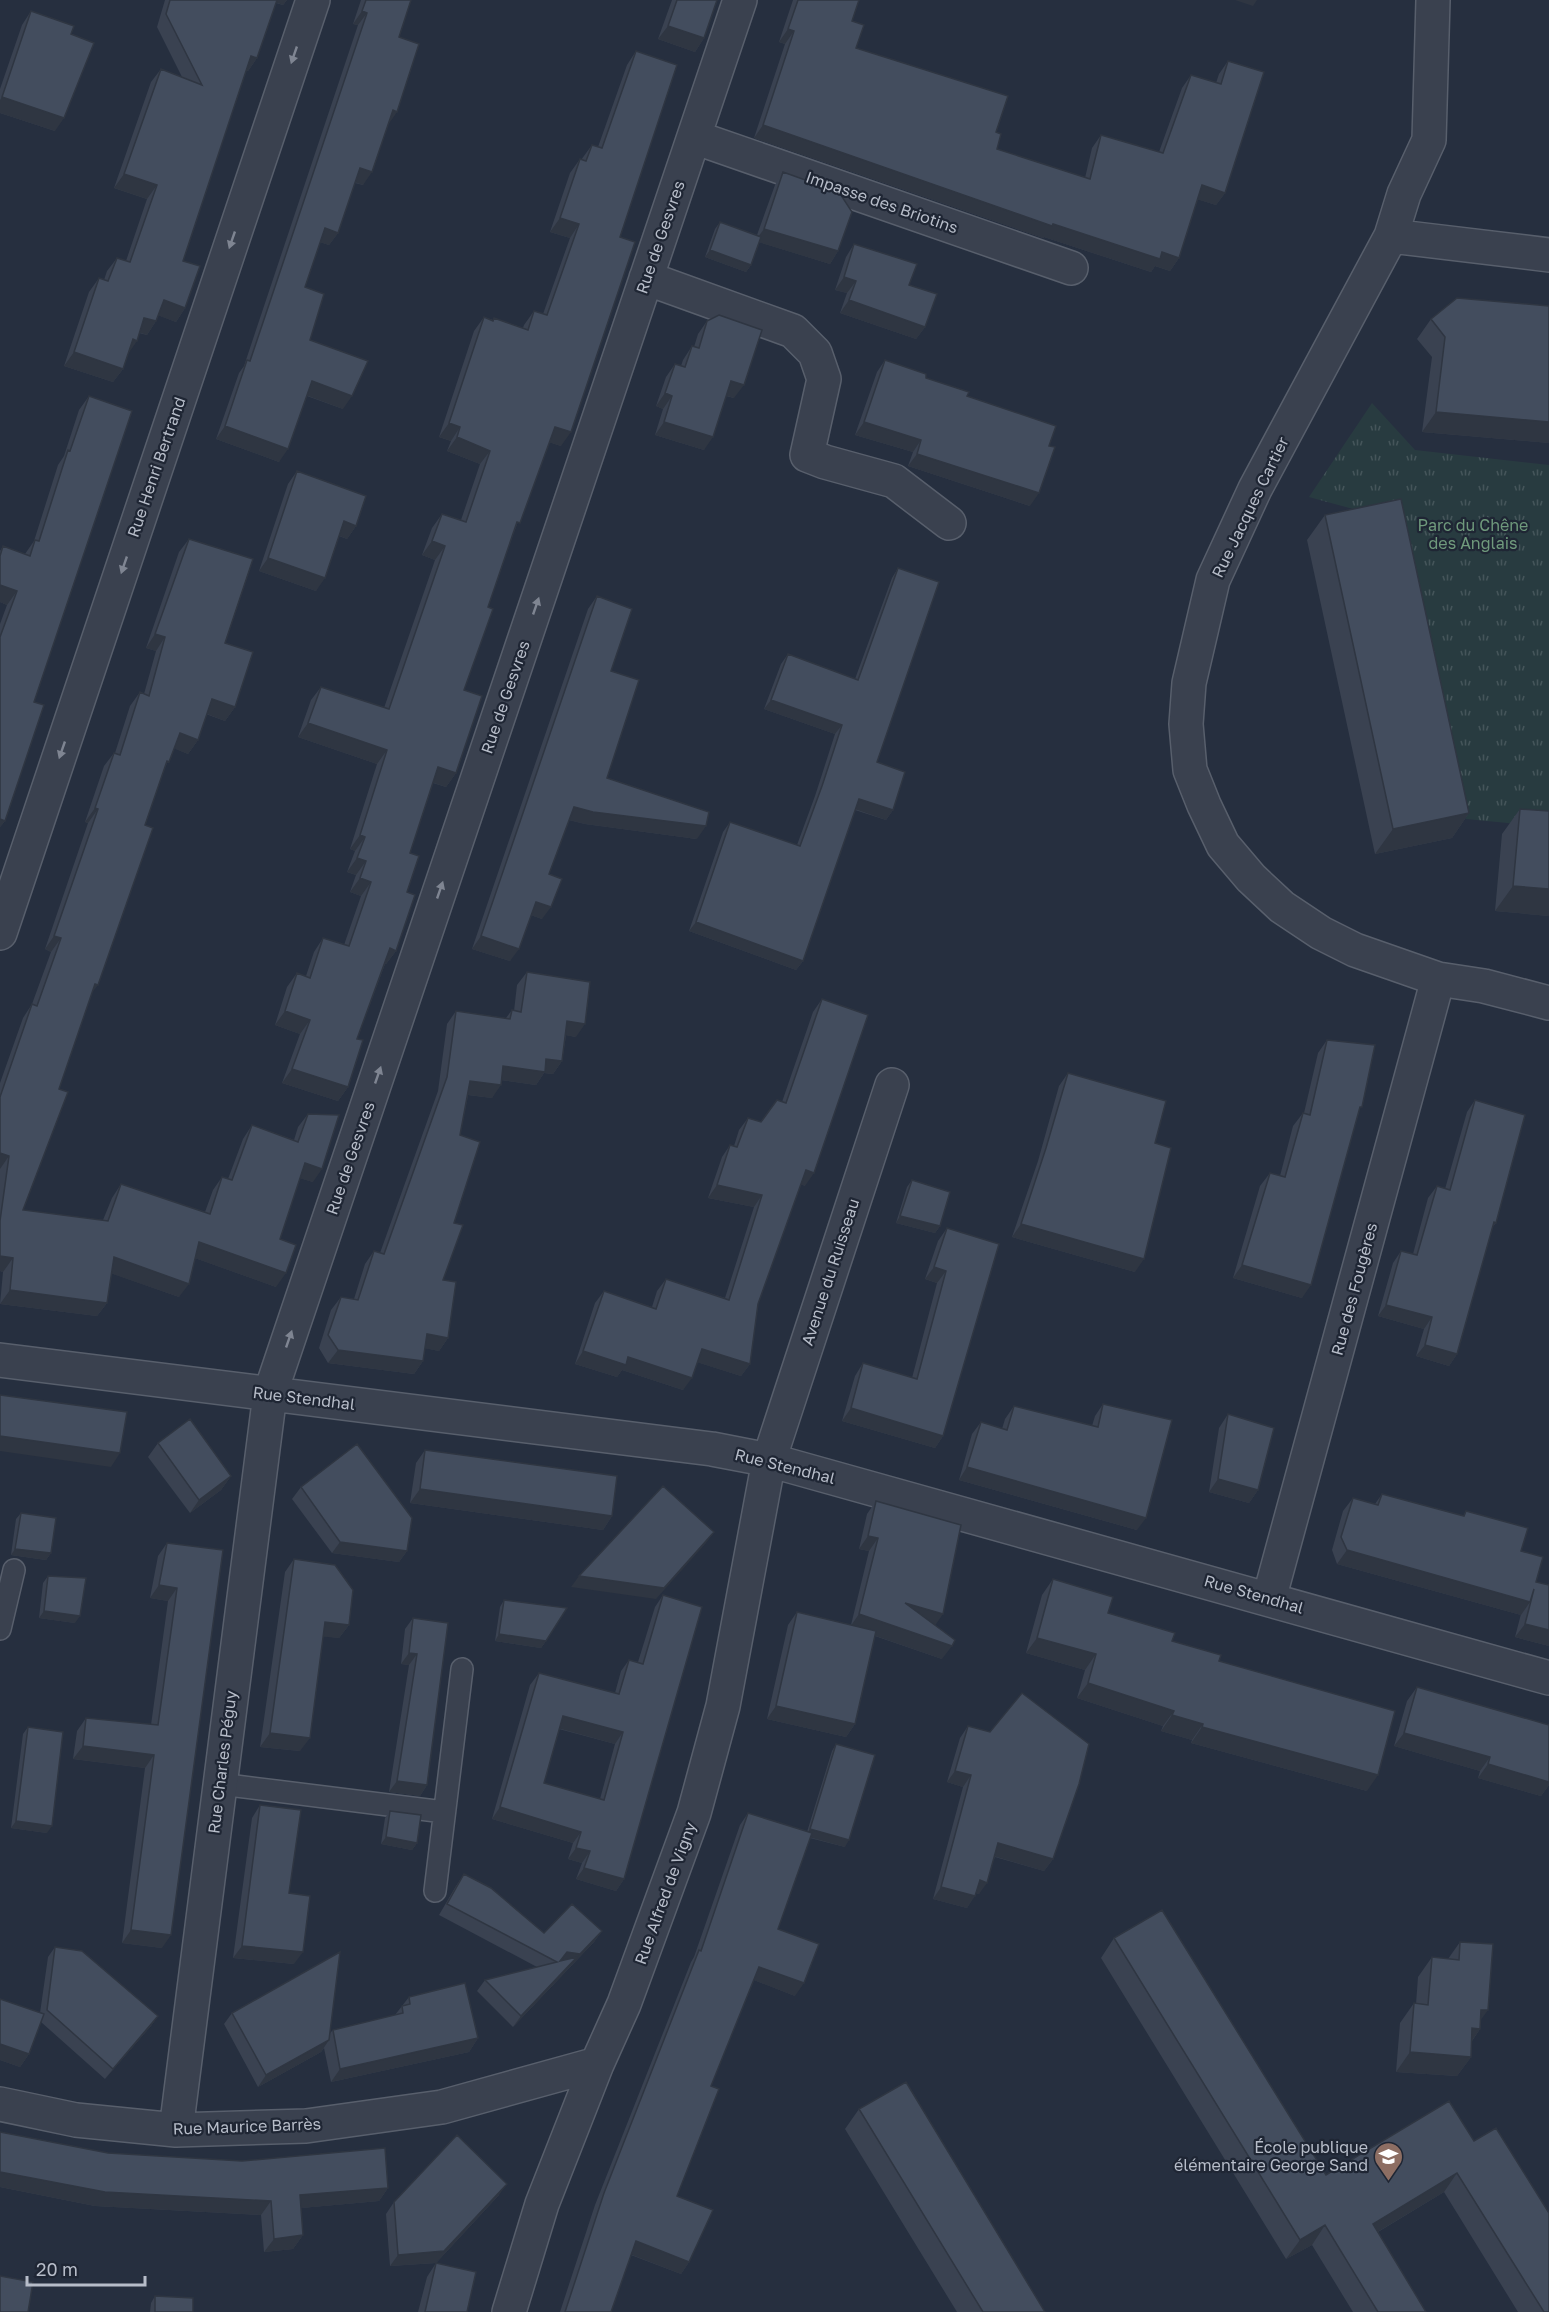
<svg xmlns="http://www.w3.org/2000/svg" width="1549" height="2312" font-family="'Golos Text',sans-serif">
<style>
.park{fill:url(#park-tufts)}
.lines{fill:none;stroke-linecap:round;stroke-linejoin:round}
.lane-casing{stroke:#585f6c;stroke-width:24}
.street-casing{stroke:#585f6c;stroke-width:36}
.lane{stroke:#3a414f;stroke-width:21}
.street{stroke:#3a414f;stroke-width:33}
.wall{fill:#3a4251;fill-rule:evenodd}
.shaded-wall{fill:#2f3642}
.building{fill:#434d5e;stroke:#2f3642;stroke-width:1.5;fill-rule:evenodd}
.oneway{fill:#7f8592}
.labels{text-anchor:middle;stroke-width:4.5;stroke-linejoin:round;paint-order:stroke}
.street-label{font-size:16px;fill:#b7bdc9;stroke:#1f2634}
.park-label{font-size:16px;fill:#6f997c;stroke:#1f2634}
.poi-label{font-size:16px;fill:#b7bdc9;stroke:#1f2634;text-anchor:end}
</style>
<defs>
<pattern id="park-tufts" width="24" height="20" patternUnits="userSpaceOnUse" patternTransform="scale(1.5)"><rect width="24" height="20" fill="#283b40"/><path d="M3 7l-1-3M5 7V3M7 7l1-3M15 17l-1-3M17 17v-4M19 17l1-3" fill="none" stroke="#45555a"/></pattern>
</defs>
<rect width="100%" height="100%" fill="#262f3f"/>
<!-- park -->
<path class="park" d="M 1372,403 L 1415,450 L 1549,465 L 1549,827 L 1466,819 L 1390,519 L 1309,497 Z"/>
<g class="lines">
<defs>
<path id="lane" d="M 0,1629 L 14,1570
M 220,1784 L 444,1812
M 435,1891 L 462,1669"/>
<path id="street" d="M 1433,0 L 1429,140 L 1404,194 L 1391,236 L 1255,489 L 1213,580 L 1189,683 L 1186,724 L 1190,770 L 1204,805 L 1223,845 L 1251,878 L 1282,907 L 1321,933 L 1355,950 L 1438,979 L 1484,986 L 1549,1003
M 694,137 L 1071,268
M 1391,236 L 1549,255
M 646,278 L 793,331 L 815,353 L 824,379 L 807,455 L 825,462 L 894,481 L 949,523
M 0,933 L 313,0
M 0,1360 L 712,1449 L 769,1460 L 1549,1678
M 1269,1599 L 1438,979
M 0,2104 L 76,2120 L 176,2130 L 306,2126 L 442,2107 L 597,2064
M 176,2130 L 270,1394 L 740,0
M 509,2312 L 542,2204 L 597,2064 L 624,2004 L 694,1813 L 723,1706 L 769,1460 L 892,1085"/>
</defs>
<!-- lane casing -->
<use href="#lane" class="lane-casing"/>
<!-- street casing -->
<use href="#street" class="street-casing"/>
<!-- lane -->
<use href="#lane" class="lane"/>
<!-- street -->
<use href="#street" class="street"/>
</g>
<!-- wall -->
<path class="wall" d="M 165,0 L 287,0 L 283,5 L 276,3 L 257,58 L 248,71 L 246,71 L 183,261 L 185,308 L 176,322 L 158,315 L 156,321 L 147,335 L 139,333 L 128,354 L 123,369 L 113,382 L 64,366 L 89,292 L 99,278 L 104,280 L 107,271 L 117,258 L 126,261 L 147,199 L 114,188 L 151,82 L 161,69 L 182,77 L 157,27 Z
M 361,0 L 411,0 L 399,37 L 388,125 L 363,185 L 355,183 L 338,233 L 329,245 L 320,242 L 305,287 L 310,340 L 343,409 L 307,396 L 279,462 L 216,439 L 239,373 L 244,366 L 358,25 L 353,24 Z
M 672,0 L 717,0 L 704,38 L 695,52 L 658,39 Z
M 793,0 L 859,0 L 852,21 L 856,48 L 996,132 L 997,149 L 1085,178 L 1092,148 L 1101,135 L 1159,152 L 1182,88 L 1191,75 L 1216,83 L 1219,74 L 1228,61 L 1225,193 L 1216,205 L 1197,199 L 1179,258 L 1170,271 L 1155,266 L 1151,272 L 1044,237 L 1043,238 L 754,138 L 785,44 L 779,42 Z
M 31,11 L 71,34 L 55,131 L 0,113 L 0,89 L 22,25 Z
M 636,51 L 620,237 L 561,446 L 549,442 L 514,532 L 488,607 L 464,690 L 456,773 L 446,787 L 433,783 L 410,853 L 407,892 L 396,951 L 386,964 L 385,964 L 357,1039 L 348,1087 L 338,1101 L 282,1083 L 300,1034 L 275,1025 L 287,987 L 297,973 L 306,976 L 314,952 L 323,938 L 344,945 L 361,896 L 350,892 L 356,875 L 347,872 L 355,851 L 350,849 L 377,764 L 298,737 L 311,700 L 321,687 L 384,708 L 435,560 L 422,555 L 432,528 L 442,514 L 461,520 L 480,464 L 447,451 L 451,441 L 439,437 L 474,331 L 484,317 L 493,320 L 494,318 L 523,328 L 524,325 L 534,311 L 543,314 L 570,238 L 550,232 L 570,173 L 580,159 L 581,160 L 592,145 L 598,147 L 627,65 Z
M 783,172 L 838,251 L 830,264 L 759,242 L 751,265 L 746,272 L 705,257 L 715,229 L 720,222 L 757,235 L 775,185 Z
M 854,244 L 909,285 L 925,327 L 916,339 L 840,313 L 847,293 L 835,290 L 846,257 Z
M 1549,306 L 1549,443 L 1422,432 L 1432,357 L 1417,339 L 1431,319 Z
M 707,321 L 734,398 L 726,396 L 704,450 L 655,435 L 663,409 L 656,406 L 666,377 L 675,364 L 681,366 L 683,360 L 692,346 L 694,347 L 698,334 Z
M 885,360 L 967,396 L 1030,506 L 908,466 L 913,452 L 855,435 L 877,372 Z
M 89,396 L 34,702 L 5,821 L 0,827 L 0,624 L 7,605 L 0,602 L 0,551 L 3,546 L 25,554 L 34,541 L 58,465 L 64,456 L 79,410 Z
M 297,471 L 356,526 L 347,539 L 339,536 L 316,591 L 259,571 L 288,484 Z
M 1325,515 L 1469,813 L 1452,838 L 1375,854 L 1307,540 Z
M 189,539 L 225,643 L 235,707 L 225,721 L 206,714 L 198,740 L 188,754 L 174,748 L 164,770 L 145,825 L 91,994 L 59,1089 L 23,1210 L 103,1220 L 112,1198 L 121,1184 L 205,1212 L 213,1190 L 222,1177 L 228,1179 L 243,1139 L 252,1125 L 294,1140 L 298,1127 L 308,1114 L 313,1182 L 300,1178 L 280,1239 L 276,1287 L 195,1258 L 179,1297 L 111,1273 L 107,1303 L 97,1316 L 0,1304 L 3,1272 L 0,1271 L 0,1083 L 23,1018 L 32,1004 L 51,952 L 45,949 L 88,823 L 85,822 L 104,766 L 114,753 L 115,753 L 130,706 L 140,692 L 144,694 L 156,651 L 146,648 L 179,552 Z
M 898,568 L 877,762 L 893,810 L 886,820 L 855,810 L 803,961 L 796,970 L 689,931 L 723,832 L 730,822 L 797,845 L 815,796 L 835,734 L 764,709 L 781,664 L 788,654 L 855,679 L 892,578 Z
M 597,596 L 611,671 L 607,778 L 697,839 L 585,824 L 569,820 L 549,874 L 542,919 L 531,915 L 510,961 L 472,949 L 588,609 Z
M 1520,809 L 1549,916 L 1495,911 L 1502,834 Z
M 527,972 L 576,1037 L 566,1035 L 562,1061 L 553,1074 L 544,1073 L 536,1085 L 501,1080 L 492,1098 L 468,1095 L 460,1135 L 454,1223 L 443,1280 L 448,1338 L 439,1351 L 425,1348 L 423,1361 L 414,1374 L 328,1363 L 319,1348 L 331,1310 L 341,1297 L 354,1299 L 365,1264 L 374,1251 L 380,1253 L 438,1091 L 447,1024 L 456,1011 L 506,1018 L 512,1010 L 514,1011 L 517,985 Z
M 822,999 L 805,1186 L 801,1184 L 758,1304 L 750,1364 L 741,1376 L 697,1362 L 683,1390 L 622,1370 L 617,1377 L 575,1364 L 595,1303 L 604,1291 L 652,1307 L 657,1291 L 666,1279 L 725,1298 L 754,1207 L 708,1198 L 722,1157 L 730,1145 L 734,1146 L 739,1130 L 748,1118 L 761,1122 L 782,1102 L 813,1012 Z
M 1327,1040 L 1359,1112 L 1302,1298 L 1233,1278 L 1260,1186 L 1270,1173 L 1280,1176 L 1293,1126 L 1303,1113 L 1304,1113 L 1318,1053 Z
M 1068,1073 L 1155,1143 L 1135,1272 L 1012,1237 L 1038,1161 L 1059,1086 Z
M 1475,1100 L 1496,1223 L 1492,1227 L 1457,1354 L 1449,1366 L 1416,1356 L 1424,1329 L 1378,1316 L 1393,1263 L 1401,1251 L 1413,1254 L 1428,1198 L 1437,1186 L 1445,1189 L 1467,1112 Z
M 912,1180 L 940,1226 L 935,1233 L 896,1223 L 907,1187 Z
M 947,1228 L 943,1436 L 935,1448 L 842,1421 L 855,1376 L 863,1363 L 912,1378 L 937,1283 L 925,1279 L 938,1241 Z
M 1103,1404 L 1137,1530 L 959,1480 L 972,1434 L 981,1422 L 1002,1429 L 1005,1419 L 1014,1406 L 1092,1426 L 1095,1416 Z
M 1228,1414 L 1258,1490 L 1249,1503 L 1209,1492 L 1219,1428 Z
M 158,1443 L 231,1476 L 221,1490 L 190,1513 L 148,1457 Z
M 425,1450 L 612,1516 L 603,1530 L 410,1503 L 416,1463 Z
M 301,1487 L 407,1551 L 399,1562 L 332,1553 L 292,1499 Z
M 1382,1494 L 1463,1516 L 1466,1511 L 1521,1551 L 1536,1582 L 1549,1646 L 1515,1637 L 1521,1614 L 1521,1615 L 1337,1564 L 1332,1550 L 1343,1511 L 1353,1498 L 1375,1504 Z
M 876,1501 L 935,1625 L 942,1659 L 875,1636 L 855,1724 L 846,1737 L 767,1719 L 788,1625 L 797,1612 L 851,1625 L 869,1551 L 859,1549 L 867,1514 Z
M 21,1513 L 51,1553 L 46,1560 L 11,1555 L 16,1519 Z
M 167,1543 L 223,1550 L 162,1948 L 122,1943 L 145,1768 L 73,1759 L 77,1731 L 86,1718 L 151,1725 L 168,1601 L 150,1598 L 158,1556 Z
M 294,1559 L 349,1625 L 339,1638 L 323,1636 L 300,1751 L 260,1747 L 285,1572 Z
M 48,1576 L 75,1623 L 39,1618 L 43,1583 Z
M 1053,1579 L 1108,1613 L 1219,1661 L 1367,1791 L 1191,1743 L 1192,1740 L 1161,1731 L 1163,1726 L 1077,1698 L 1085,1670 L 1026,1653 L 1042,1595 Z
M 663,1595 L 624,1879 L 616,1891 L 576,1879 L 582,1863 L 568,1859 L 573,1843 L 492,1819 L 530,1685 L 539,1673 L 615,1693 L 621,1671 L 629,1660 L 638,1662 L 655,1607 ZM 559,1729 L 615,1744 L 600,1799 L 544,1783 Z
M 504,1600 L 546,1641 L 541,1648 L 495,1641 L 500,1607 Z
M 413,1618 L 448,1623 L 427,1785 L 420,1796 L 389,1792 L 409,1665 L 401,1664 L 405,1629 Z
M 1417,1687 L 1549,1782 L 1549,1785 L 1541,1796 L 1478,1778 L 1480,1771 L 1394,1746 L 1407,1701 Z
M 968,1726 L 1053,1859 L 1044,1871 L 995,1857 L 979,1894 L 976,1893 L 967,1908 L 933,1899 L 963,1787 L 947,1782 L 960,1738 Z
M 28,1727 L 47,1833 L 11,1828 L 23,1734 Z
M 836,1744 L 845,1847 L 810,1838 L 778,1929 L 795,1996 L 754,1980 L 711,2086 L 677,2196 L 689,2262 L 681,2274 L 631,2255 L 611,2312 L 560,2312 L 595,2205 L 691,1962 L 694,1957 L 740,1825 L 748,1813 L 807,1832 L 832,1751 Z
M 260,1805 L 289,1893 L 294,1964 L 233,1958 L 252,1818 Z
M 390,1811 L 417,1843 L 412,1850 L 381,1844 L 385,1818 Z
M 464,1874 L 544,1933 L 602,1931 L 594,1942 L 513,2027 L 477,1991 L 485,1980 L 537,1967 L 439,1915 L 456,1886 Z
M 1114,1938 L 1326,2175 L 1474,2141 L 1549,2312 L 1518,2312 L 1444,2192 L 1378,2232 L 1426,2312 L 1353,2312 L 1312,2245 L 1286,2259 L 1101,1958 Z
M 1460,1942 L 1481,2021 L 1480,2029 L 1472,2041 L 1471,2057 L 1457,2076 L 1396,2072 L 1400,2023 L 1414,2003 L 1416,2004 L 1418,1977 L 1432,1957 L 1448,1959 Z
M 55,1947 L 158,2016 L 151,2026 L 105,2079 L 41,2022 L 29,2054 L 20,2067 L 0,2060 L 0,1999 L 40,2013 L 48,1957 Z
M 409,1997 L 478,2038 L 469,2052 L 331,2082 L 324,2048 L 321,2052 L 258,2087 L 224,2024 L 232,2013 L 330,2033 L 333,2030 L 395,2015 Z
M 859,2109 L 1045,2312 L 957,2312 L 845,2129 Z
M 0,2132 L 108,2153 L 388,2188 L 379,2201 L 301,2208 L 303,2235 L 293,2249 L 264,2252 L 261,2215 L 95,2206 L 0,2187 Z
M 499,2195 L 436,2263 L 390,2266 L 386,2214 L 394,2202 Z
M 436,2263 L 467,2312 L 418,2312 L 427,2277 Z
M 155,2296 L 193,2312 L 150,2312 L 151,2303 Z"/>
<!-- shaded-wall -->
<path class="shaded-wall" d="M 273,0 L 287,0 L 283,5 L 272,1 Z
M 1235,0 L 1257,0 L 1253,6 Z
M 362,11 L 367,13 L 358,25 L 353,24 Z
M 668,26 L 704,38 L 695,52 L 658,39 Z
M 788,29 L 794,31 L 785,44 L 779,42 Z
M 251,56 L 257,58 L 248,71 L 242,69 Z
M 2,97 L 64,118 L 55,131 L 0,113 L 0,100 Z
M 393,110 L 397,112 L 388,125 L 384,123 Z
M 763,125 L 1053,224 L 1162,252 L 1179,258 L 1170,271 L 1155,266 L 1151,272 L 1044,237 L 1043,238 L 754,138 Z
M 360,168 L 372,172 L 363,185 L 351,181 Z
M 124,174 L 157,185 L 147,199 L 114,188 Z
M 1202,185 L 1225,193 L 1216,205 L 1193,198 Z
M 560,218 L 579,224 L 570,238 L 550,232 Z
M 325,228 L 338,233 L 329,245 L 316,241 Z
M 764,229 L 838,251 L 830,264 L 755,241 Z
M 710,250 L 751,265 L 746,272 L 705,257 Z
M 844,277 L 856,281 L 847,293 L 835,290 Z
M 164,300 L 185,308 L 176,322 L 154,314 Z
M 849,300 L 925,327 L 916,339 L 840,313 Z
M 144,318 L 156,321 L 147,335 L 135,331 Z
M 133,339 L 137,341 L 128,354 Z
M 74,352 L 123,369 L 113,382 L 64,366 Z
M 312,381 L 352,396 L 343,409 L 303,394 Z
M 731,381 L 744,385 L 734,398 L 721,394 Z
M 665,393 L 672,396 L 663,409 L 656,406 Z
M 1436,412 L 1549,422 L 1549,443 L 1422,432 Z
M 664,422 L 713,437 L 704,450 L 655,435 Z
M 864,422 L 921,440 L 913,452 L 855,435 Z
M 449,423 L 460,427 L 451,441 L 439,437 Z
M 225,426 L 288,449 L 279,462 L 216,439 Z
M 555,427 L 571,432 L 561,446 L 545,441 Z
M 457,437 L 490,451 L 480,464 L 447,451 Z
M 917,454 L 1039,493 L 1030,506 L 908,466 Z
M 344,521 L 356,526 L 347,539 L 335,534 Z
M 432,541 L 445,546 L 435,560 L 422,555 Z
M 268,558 L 325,578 L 316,591 L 259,571 Z
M 0,585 L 17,591 L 7,605 L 0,602 Z
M 155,634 L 165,637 L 156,651 L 146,648 Z
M 212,699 L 235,707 L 225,721 L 202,712 Z
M 771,700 L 842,725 L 835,734 L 764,709 Z
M 308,723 L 387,750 L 377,764 L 298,737 Z
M 180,733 L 198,740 L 188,754 L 170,747 Z
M 438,767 L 456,773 L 446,787 L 428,781 Z
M 859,799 L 893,810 L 886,820 L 852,808 Z
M 574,807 L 706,826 L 697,839 L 585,824 L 565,819 Z
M 95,808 L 98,809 L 88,823 L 85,822 Z
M 1469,813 L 1452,838 L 1375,854 L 1393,829 Z
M 0,819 L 5,821 L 0,827 Z
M 360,835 L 365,837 L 355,851 L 350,849 Z
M 357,858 L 366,861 L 356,875 L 347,872 Z
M 360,878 L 371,882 L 361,896 L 350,892 Z
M 1513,886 L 1549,889 L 1549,916 L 1495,911 Z
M 536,902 L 551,907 L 542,919 L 527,914 Z
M 696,922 L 803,961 L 796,970 L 689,931 Z
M 54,936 L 61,938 L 51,952 L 45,949 Z
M 481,936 L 519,949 L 510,961 L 472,949 Z
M 390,948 L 396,951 L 386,964 L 380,962 Z
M 95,984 L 98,985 L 88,998 Z
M 285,1011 L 310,1020 L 300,1034 L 275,1025 Z
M 567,1021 L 585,1024 L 576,1037 L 558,1034 Z
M 546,1059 L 562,1061 L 553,1074 L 544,1073 L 536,1085 L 494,1079 L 503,1066 Z
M 292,1069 L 348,1087 L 338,1101 L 282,1083 Z
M 470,1081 L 501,1085 L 492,1098 L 461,1094 Z
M 0,1153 L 9,1156 L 0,1169 Z
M 305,1163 L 322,1169 L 313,1182 L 295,1177 Z
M 806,1170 L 814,1173 L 805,1186 L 797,1183 Z
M 717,1185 L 762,1195 L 754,1207 L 708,1198 Z
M 900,1216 L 940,1226 L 935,1233 L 896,1223 Z
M 1021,1224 L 1144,1259 L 1135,1272 L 1012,1237 Z
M 199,1242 L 286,1273 L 276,1287 L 189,1256 Z
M 0,1256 L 13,1258 L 3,1272 L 0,1271 Z
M 114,1257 L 189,1284 L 179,1297 L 104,1271 Z
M 1242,1265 L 1311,1285 L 1302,1298 L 1233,1278 Z
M 934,1267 L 946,1271 L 937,1283 L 925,1279 Z
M 10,1290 L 107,1303 L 97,1316 L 0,1304 Z
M 1386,1305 L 1432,1317 L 1424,1329 L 1378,1316 Z
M 427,1334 L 448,1338 L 439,1351 L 418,1347 Z
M 1425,1345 L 1457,1354 L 1449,1366 L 1416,1356 Z
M 702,1349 L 750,1364 L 741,1376 L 693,1361 Z
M 338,1350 L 423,1361 L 414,1374 L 328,1363 Z
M 583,1351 L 628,1357 L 692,1378 L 683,1390 L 622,1370 L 617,1377 L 575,1364 Z
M 851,1408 L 943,1436 L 935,1448 L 842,1421 Z
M 0,1436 L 120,1453 L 111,1467 L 0,1451 Z
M 967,1467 L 1146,1518 L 1137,1530 L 959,1480 Z
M 231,1476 L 221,1490 L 190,1513 L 199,1500 Z
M 1218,1479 L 1258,1490 L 1249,1503 L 1209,1492 Z
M 420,1489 L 612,1516 L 603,1530 L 410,1503 Z
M 714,1532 L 706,1543 L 656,1599 L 571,1587 L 579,1576 Z
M 868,1536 L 878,1538 L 869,1551 L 859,1549 Z
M 340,1542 L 407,1551 L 399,1562 L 332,1553 Z
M 15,1549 L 51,1553 L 46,1560 L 11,1555 Z
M 1347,1550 L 1530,1602 L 1521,1615 L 1337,1564 Z
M 159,1585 L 177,1588 L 168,1601 L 150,1598 Z
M 905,1603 L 943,1614 L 934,1627 Z
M 44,1611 L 80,1616 L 75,1623 L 39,1618 Z
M 859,1614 L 952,1646 L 942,1659 L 850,1627 Z
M 325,1622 L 349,1625 L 339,1638 L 316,1636 Z
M 1525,1624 L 1549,1630 L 1549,1646 L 1515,1637 Z
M 499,1634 L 546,1641 L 541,1648 L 495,1641 Z
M 1037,1638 L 1096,1654 L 1085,1670 L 1026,1653 Z
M 409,1653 L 417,1654 L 409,1665 L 401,1664 Z
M 1088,1683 L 1174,1711 L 1163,1726 L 1077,1698 Z
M 776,1706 L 855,1724 L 846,1737 L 767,1719 Z
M 1172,1715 L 1203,1724 L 1192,1740 L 1161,1731 Z
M 563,1716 L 623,1732 L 615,1744 L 554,1727 Z
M 1202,1727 L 1378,1775 L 1367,1791 L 1191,1743 Z
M 270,1733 L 310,1738 L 300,1751 L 260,1747 Z
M 1404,1733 L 1490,1757 L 1480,1771 L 1394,1746 Z
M 83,1746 L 154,1755 L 145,1768 L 73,1759 Z
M 1488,1764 L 1549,1782 L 1549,1785 L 1541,1796 L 1478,1778 Z
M 955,1771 L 971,1775 L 963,1787 L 947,1782 Z
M 397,1781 L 427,1785 L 420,1796 L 389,1792 Z
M 500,1807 L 581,1832 L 573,1843 L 492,1819 Z
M 16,1821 L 52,1826 L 47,1833 L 11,1828 Z
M 810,1829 L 849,1840 L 845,1847 L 805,1836 Z
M 386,1837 L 417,1843 L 412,1850 L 381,1844 Z
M 998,1843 L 1053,1859 L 1044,1871 L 990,1855 Z
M 576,1848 L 590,1851 L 582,1863 L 568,1859 Z
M 584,1868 L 624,1879 L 616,1891 L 576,1879 Z
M 980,1880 L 987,1883 L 979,1894 L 971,1892 Z
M 941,1887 L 975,1896 L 967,1908 L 933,1899 Z
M 131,1930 L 171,1935 L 162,1948 L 122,1943 Z
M 602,1931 L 594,1942 L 513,2027 L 567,1952 Z
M 242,1946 L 303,1952 L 294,1964 L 233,1958 Z
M 759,1967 L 804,1983 L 795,1996 L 751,1979 Z
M 1481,2010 L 1488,2010 L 1475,2028 L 1480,2029 L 1466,2049 L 1458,2048 Z
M 158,2016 L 151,2026 L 105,2079 L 113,2069 Z
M 478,2038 L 469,2052 L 331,2082 L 340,2069 Z
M 329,2040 L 321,2052 L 258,2087 L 266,2075 Z
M 0,2044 L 29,2054 L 20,2067 L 0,2060 Z
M 1410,2052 L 1471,2057 L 1457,2076 L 1396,2072 Z
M 0,2172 L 271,2201 L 261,2215 L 95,2206 L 0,2187 Z
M 1457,2173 L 1444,2192 L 1359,2243 L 1373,2224 Z
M 507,2184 L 499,2195 L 436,2263 L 390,2266 L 398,2255 Z
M 388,2188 L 379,2201 L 291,2209 L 300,2195 Z
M 1325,2225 L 1312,2245 L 1286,2259 L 1300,2240 Z
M 303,2235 L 293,2249 L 264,2252 L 274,2239 Z
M 636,2241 L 689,2262 L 681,2274 L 627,2253 Z"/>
<!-- building -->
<path class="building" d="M 170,0 L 277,0 L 257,58 L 251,56 L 183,261 L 200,266 L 185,308 L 164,300 L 156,321 L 144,318 L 137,341 L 133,339 L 123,369 L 74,352 L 99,278 L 108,281 L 117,258 L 130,262 L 157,185 L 124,174 L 161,69 L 202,85 L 166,14 Z
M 366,0 L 411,0 L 399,37 L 419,44 L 397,112 L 393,110 L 372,172 L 360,168 L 338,233 L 325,228 L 305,287 L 324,294 L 310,340 L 368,361 L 352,396 L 312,381 L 288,449 L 225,426 L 247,360 L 250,361 L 367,13 L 362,11 Z
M 677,0 L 717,0 L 704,38 L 668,26 Z
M 798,0 L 859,0 L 852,21 L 864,25 L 856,48 L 1008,96 L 996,132 L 1001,134 L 997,149 L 1090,179 L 1101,135 L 1163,153 L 1191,75 L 1221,84 L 1228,61 L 1264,72 L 1225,193 L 1202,185 L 1179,258 L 1162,252 L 1160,259 L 1053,224 L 1052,226 L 763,125 L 794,31 L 788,29 Z
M 31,11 L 74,26 L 71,34 L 94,43 L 64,118 L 2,97 Z
M 636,51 L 677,65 L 620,237 L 635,242 L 571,432 L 555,427 L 520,523 L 517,522 L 488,607 L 493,609 L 464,690 L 482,696 L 456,773 L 438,767 L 410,853 L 419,856 L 407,892 L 415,895 L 396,951 L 390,948 L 357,1039 L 363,1040 L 348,1087 L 292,1069 L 310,1020 L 285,1011 L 297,973 L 310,978 L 323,938 L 349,946 L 371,882 L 360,878 L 366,861 L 357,858 L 365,837 L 360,835 L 387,750 L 308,723 L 321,687 L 389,709 L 445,546 L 432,541 L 442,514 L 466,522 L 490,451 L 457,437 L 460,427 L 449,423 L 484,317 L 493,321 L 494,318 L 528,330 L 534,311 L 547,315 L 579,224 L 560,218 L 580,159 L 586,161 L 592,145 L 602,148 Z
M 783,172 L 839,192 L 852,212 L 838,251 L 764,229 Z
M 720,222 L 761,237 L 751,265 L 710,250 Z
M 854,244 L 917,264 L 909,285 L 937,294 L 925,327 L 849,300 L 856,281 L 844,277 Z
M 1457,298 L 1549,306 L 1549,422 L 1436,412 L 1445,337 L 1431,319 Z
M 719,315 L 762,330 L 744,385 L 731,381 L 713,437 L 664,422 L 672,396 L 665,393 L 675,364 L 685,367 L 692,346 L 699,348 L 707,321 Z
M 885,360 L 926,374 L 926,378 L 969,392 L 967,396 L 1056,426 L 1049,446 L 1055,447 L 1039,493 L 917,454 L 921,440 L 864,422 Z
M 89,396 L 132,411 L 34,702 L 44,705 L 5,821 L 0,819 L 0,637 L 17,591 L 0,585 L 0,556 L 3,546 L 30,556 L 35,540 L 39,541 L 68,450 L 70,451 Z
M 297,471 L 366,496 L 356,526 L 344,521 L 325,578 L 268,558 Z
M 1401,499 L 1469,813 L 1393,829 L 1325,515 Z
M 189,539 L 253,559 L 225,643 L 253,652 L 235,707 L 212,699 L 198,740 L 180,733 L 169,762 L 167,761 L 145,825 L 153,828 L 98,985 L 95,984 L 59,1089 L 68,1092 L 23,1210 L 108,1221 L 121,1184 L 210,1214 L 222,1177 L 232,1180 L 252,1125 L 298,1142 L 308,1114 L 339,1115 L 322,1169 L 305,1163 L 280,1239 L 296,1245 L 286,1273 L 199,1242 L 189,1284 L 114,1257 L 107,1303 L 10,1290 L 13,1258 L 0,1256 L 0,1221 L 9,1156 L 0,1153 L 0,1097 L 32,1004 L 37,1006 L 61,938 L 54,936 L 98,809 L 95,808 L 114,753 L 120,755 L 140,692 L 149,696 L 165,637 L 155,634 Z
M 898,568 L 939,582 L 877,762 L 905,772 L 893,810 L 859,799 L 803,961 L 696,922 L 730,822 L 800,846 L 822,786 L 842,725 L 771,700 L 788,654 L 858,680 Z
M 597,596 L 632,609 L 611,671 L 639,680 L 607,778 L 709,812 L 706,826 L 593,812 L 574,807 L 549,874 L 562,879 L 551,907 L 536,902 L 519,949 L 481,936 Z
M 1520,809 L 1549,811 L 1549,889 L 1513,886 Z
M 527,972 L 590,982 L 585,1024 L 567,1021 L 562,1061 L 546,1059 L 545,1072 L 503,1066 L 501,1085 L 470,1081 L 460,1135 L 480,1142 L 454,1223 L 463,1225 L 443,1280 L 456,1282 L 448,1338 L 427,1334 L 423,1361 L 338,1350 L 328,1335 L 341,1297 L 358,1300 L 374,1251 L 384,1254 L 447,1077 L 456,1011 L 510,1019 L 512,1010 L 521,1012 Z
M 822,999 L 868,1015 L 814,1173 L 806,1170 L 758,1304 L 750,1364 L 702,1349 L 692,1378 L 628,1357 L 626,1365 L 583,1351 L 604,1291 L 656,1309 L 666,1279 L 729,1300 L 762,1195 L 717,1185 L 730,1145 L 737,1147 L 748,1118 L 761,1122 L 777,1100 L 786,1103 Z
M 1327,1040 L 1375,1045 L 1362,1107 L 1360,1107 L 1311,1285 L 1242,1265 L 1270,1173 L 1285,1177 L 1303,1113 L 1310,1115 Z
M 1068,1073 L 1166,1101 L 1155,1143 L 1171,1148 L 1144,1259 L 1021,1224 L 1046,1148 Z
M 1475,1100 L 1525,1115 L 1496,1223 L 1494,1222 L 1457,1354 L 1425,1345 L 1432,1317 L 1386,1305 L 1401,1251 L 1417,1255 L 1437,1186 L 1450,1190 Z
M 912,1180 L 950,1192 L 940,1226 L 900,1216 Z
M 947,1228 L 999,1244 L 943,1436 L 851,1408 L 863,1363 L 917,1379 L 946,1271 L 934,1267 Z
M 0,1395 L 127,1412 L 120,1453 L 0,1436 Z
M 1103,1404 L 1172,1420 L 1146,1518 L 967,1467 L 981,1422 L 1007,1430 L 1014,1406 L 1098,1427 Z
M 1228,1414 L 1274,1428 L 1258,1490 L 1218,1479 Z
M 190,1419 L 231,1476 L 199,1500 L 158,1443 Z
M 357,1444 L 412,1518 L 407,1551 L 340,1542 L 301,1487 Z
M 425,1450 L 617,1476 L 612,1516 L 420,1489 Z
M 663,1486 L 714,1532 L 664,1588 L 579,1576 Z
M 1382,1494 L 1464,1516 L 1466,1511 L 1528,1528 L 1521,1551 L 1543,1557 L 1536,1582 L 1549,1585 L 1549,1630 L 1525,1624 L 1534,1589 L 1530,1602 L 1347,1550 L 1341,1537 L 1353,1498 L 1378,1505 Z
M 876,1501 L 961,1525 L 943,1614 L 905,1603 L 955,1640 L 952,1646 L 859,1614 L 878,1538 L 868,1536 Z
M 21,1513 L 56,1518 L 51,1553 L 15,1549 Z
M 167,1543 L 223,1550 L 171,1935 L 131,1930 L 154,1755 L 83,1746 L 86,1718 L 158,1725 L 177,1588 L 159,1585 Z
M 294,1559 L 335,1565 L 353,1590 L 349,1625 L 325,1622 L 310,1738 L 270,1733 Z
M 48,1576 L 86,1578 L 80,1616 L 44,1611 Z
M 1053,1579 L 1113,1597 L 1108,1613 L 1175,1633 L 1172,1641 L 1221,1655 L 1219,1661 L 1395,1711 L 1378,1775 L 1202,1727 L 1203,1724 L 1172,1715 L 1174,1711 L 1088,1683 L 1096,1654 L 1037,1638 Z
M 663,1595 L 702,1607 L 624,1879 L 584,1868 L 590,1851 L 576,1848 L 581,1832 L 500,1807 L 539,1673 L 619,1694 L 629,1660 L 643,1664 ZM 563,1716 L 623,1732 L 604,1800 L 544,1783 Z
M 504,1600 L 567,1608 L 546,1641 L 499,1634 Z
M 797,1612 L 876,1631 L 855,1724 L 776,1706 Z
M 413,1618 L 448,1623 L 427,1785 L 397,1781 L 417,1654 L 409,1653 Z
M 1417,1687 L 1549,1725 L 1549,1782 L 1488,1764 L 1490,1757 L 1404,1733 Z
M 1022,1693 L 1089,1744 L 1079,1784 L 1053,1859 L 998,1843 L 987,1883 L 980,1880 L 975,1896 L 941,1887 L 971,1775 L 955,1771 L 968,1726 L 990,1732 Z
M 28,1727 L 63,1732 L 52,1826 L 16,1821 Z
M 836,1744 L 875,1755 L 849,1840 L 810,1829 Z
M 260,1805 L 301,1810 L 289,1893 L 310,1896 L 303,1952 L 242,1946 Z
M 390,1811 L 421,1815 L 417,1843 L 386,1837 Z
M 748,1813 L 812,1833 L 778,1929 L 819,1944 L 804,1983 L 759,1967 L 711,2086 L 719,2089 L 677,2196 L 713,2210 L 689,2262 L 636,2241 L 611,2312 L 565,2312 L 604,2193 L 699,1950 L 701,1951 Z
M 464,1874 L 491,1888 L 544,1933 L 572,1904 L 602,1931 L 580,1954 L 567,1952 L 560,1961 L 577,1957 L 521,2016 L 485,1980 L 557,1962 L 447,1904 Z
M 1162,1910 L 1326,2175 L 1449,2101 L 1474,2141 L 1496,2128 L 1549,2213 L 1549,2312 L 1544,2312 L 1457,2173 L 1373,2224 L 1426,2312 L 1378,2312 L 1325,2225 L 1300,2240 L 1114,1938 Z
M 1460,1942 L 1493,1944 L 1488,2010 L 1481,2010 L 1480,2029 L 1472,2028 L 1471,2057 L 1410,2052 L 1414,2003 L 1428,2005 L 1432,1957 L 1459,1960 Z
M 55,1947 L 82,1951 L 158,2016 L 113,2069 L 47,2010 Z
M 340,1952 L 329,2040 L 266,2075 L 232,2013 Z
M 465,1983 L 478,2038 L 340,2069 L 333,2030 L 403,2013 L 402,2006 L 410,2004 L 409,1997 Z
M 0,1999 L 44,2014 L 29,2054 L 0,2044 Z
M 906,2082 L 1045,2312 L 983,2312 L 859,2109 Z
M 0,2132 L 108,2153 L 242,2161 L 385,2148 L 388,2188 L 300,2195 L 303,2235 L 274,2239 L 271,2201 L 105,2192 L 0,2172 Z
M 457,2135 L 507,2184 L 444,2251 L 398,2255 L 394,2202 Z
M 436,2263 L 476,2272 L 467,2312 L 425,2312 Z
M 0,2276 L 33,2282 L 28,2312 L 0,2312 Z
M 155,2296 L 193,2298 L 193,2312 L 155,2312 Z"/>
<!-- one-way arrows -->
<defs><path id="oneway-solid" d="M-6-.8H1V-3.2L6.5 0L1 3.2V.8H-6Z" transform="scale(1.5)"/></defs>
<g class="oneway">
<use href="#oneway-solid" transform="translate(294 55) rotate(109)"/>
<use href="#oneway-solid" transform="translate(232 240) rotate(109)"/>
<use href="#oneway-solid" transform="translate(124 565) rotate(109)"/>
<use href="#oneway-solid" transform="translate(536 606) rotate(-71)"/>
<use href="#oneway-solid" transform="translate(62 750) rotate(109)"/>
<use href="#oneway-solid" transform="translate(440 890) rotate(-71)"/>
<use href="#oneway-solid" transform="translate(378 1075) rotate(-71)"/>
<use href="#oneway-solid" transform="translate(289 1339) rotate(-71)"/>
</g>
<!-- icons -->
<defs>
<symbol id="school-pin" viewBox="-11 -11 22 30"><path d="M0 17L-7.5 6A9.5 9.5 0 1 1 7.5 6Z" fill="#8d6e63" stroke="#1f2634"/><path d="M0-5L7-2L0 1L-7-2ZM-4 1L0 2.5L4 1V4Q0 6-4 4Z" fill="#fff"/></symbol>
</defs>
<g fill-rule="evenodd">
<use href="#school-pin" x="1372" y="2140" width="33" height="45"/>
</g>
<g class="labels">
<!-- street labels -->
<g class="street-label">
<text transform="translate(882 202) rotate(19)" y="6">Impasse des Briotins</text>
<text transform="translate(660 237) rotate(-71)" y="6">Rue de Gesvres</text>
<text transform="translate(156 467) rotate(-71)" y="6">Rue Henri Bertrand</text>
<text transform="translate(1250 507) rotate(-64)" y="6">Rue Jacques Cartier</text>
<text transform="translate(505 697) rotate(-71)" y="6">Rue de Gesvres</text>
<text transform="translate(350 1158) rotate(-71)" y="6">Rue de Gesvres</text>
<text transform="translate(830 1272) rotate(-72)" y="6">Avenue du Ruisseau</text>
<text transform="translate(1354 1289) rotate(-75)" y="6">Rue des Fougères</text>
<text transform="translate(304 1398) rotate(7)" y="6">Rue Stendhal</text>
<text transform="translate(785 1466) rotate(14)" y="6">Rue Stendhal</text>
<text transform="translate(1254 1594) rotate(16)" y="6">Rue Stendhal</text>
<text transform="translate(222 1762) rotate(-83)" y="6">Rue Charles Péguy</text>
<text transform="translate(665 1893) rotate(-70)" y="6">Rue Alfred de Vigny</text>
<text transform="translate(247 2126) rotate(-2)" y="6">Rue Maurice Barrès</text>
</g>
<!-- park labels -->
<g class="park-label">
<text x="1473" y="531">Parc du Chêne<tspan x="1473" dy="18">des Anglais</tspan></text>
</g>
<!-- poi labels -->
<g class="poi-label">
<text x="1368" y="2153">École publique<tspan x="1368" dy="18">élémentaire George Sand</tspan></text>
</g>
</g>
<!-- scale -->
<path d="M27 2276v9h118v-9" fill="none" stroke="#b7bdc9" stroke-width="3"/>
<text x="36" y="2276" font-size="18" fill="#b7bdc9" stroke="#1f2634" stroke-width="4.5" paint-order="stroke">20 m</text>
</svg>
